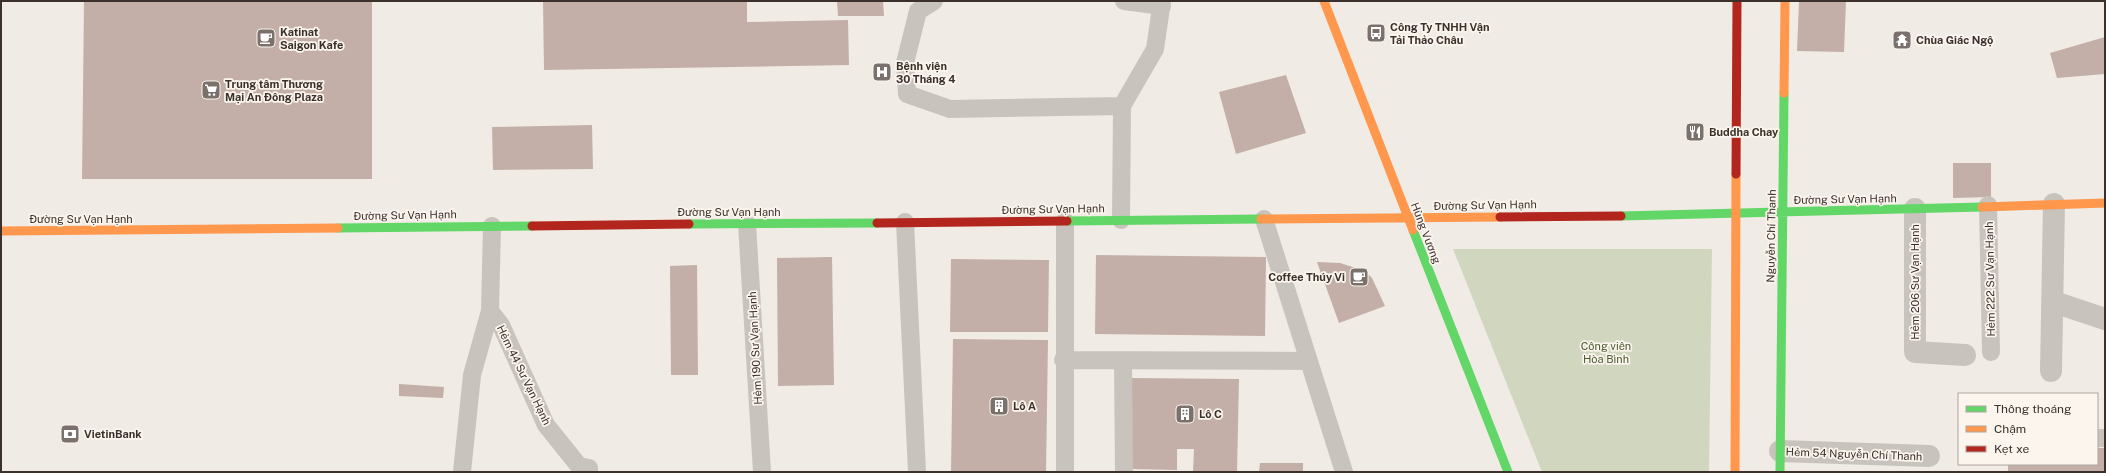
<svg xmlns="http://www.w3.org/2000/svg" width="2106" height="473" font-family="'Public Sans',sans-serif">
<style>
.green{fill:#d1d6bf}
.building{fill:#c3afa7}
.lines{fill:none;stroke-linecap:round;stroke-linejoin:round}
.lane{stroke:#c9c3be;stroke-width:18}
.street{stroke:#c9c3be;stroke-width:22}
.fast{stroke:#63d668;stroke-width:9}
.slow{stroke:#ff974d;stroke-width:9}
.jam{stroke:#b3261e;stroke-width:9}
.labels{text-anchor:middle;stroke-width:3.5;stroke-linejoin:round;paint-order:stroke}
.poi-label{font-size:11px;font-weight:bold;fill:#3b302b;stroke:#fbf5ee;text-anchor:start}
.street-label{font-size:11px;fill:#3b302b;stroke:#fbf5ee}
.park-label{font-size:11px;fill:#4a5a2e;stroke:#fbf5ee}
</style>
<rect width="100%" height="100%" fill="#f0ebe5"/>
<!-- green -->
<path class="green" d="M 1453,249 L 1712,249 L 1709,472 L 1542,472 Z"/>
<!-- building -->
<path class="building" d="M 84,1 L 372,1 L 372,179 L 82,179 Z
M 543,1 L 747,1 L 747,22 L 848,20 L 849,65 L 544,70 Z
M 837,1 L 883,1 L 884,16 L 838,16 Z
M 1799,1 L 1846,1 L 1844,52 L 1797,51 Z
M 2105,37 L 2105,74 L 2057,78 L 2050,53 Z
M 1286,75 L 1306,133 L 1236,154 L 1219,92 Z
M 592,125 L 593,169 L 493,170 L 492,127 Z
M 1953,163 L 1991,163 L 1991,197 L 1953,198 Z
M 1096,255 L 1266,257 L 1265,336 L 1095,334 Z
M 832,257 L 834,385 L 778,386 L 777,258 Z
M 951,259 L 1049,260 L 1048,332 L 950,332 Z
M 1317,262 L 1340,263 L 1365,271 L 1372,278 L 1385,306 L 1339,323 Z
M 697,265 L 698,375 L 671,375 L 670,266 Z
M 953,339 L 1048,340 L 1046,472 L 951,472 Z
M 1132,378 L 1239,379 L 1237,472 L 1193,472 L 1194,449 L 1177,449 L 1177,470 L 1131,469 Z
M 399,384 L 444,387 L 443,398 L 399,396 Z
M 2097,448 L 2105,448 L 2105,472 L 2008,472 L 2008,464 L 2097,464 Z
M 1260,463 L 1303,463 L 1303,472 L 1259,472 Z"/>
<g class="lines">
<!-- lane -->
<path class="lane" d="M 934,1 L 918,11 L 905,63 L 907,94 L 950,109 L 1122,106
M 1124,1 L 1162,6
M 1988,205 L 1991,352
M 1264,219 L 1344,472
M 1121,220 L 1122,106 L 1155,49 L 1162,1
M 905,222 L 917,472
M 747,224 L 762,472
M 490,311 L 501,325 L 546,425 L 579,466 L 589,468 L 589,472
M 1063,360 L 1309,361
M 1123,360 L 1124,472
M 2097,438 L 2105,438
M 462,472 L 472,375 L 490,311 L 492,226
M 1065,472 L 1065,221"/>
<!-- street -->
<path class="street" d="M 1915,209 L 1915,352 L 1965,355
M 2054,302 L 2105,319
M 2051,371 L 2054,204
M 1780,451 L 1929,456"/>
<!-- fast -->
<path class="fast" d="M 1621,216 L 1982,207
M 1067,221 L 1261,219
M 689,224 L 877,223
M 338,228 L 532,226
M 1413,230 L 1508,472
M 1780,472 L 1784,93"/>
<!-- slow -->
<path class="slow" d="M 1324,1 L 1413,230
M 1784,93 L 1785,1
M 1982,207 L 2105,203
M 1261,219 L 1500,217
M 1,231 L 338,228
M 1735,472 L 1736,174"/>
<!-- jam -->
<path class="jam" d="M 1736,174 L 1737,1
M 1500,217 L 1621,216
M 877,223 L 1067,221
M 532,226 L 689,224"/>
</g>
<!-- icons -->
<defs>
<symbol id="bus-square" viewBox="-11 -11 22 22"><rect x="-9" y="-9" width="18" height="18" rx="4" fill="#7a716c" stroke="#fbf5ee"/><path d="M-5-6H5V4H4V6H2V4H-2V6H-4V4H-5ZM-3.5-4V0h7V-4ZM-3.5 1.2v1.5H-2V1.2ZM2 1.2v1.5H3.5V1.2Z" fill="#fff"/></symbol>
<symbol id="cafe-square" viewBox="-11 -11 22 22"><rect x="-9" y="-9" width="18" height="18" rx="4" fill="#7a716c" stroke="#fbf5ee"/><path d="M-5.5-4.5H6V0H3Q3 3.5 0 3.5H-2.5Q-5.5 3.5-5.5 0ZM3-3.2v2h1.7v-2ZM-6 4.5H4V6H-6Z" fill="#fff"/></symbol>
<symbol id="temple-square" viewBox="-11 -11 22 22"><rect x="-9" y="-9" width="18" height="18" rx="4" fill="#7a716c" stroke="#fbf5ee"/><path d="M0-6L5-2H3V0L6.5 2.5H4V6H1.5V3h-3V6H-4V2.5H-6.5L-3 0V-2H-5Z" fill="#fff"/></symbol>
<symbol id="hospital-square" viewBox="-11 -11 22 22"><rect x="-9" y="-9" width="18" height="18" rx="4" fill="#7a716c" stroke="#fbf5ee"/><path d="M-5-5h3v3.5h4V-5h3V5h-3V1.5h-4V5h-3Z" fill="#fff"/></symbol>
<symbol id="supermarket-square" viewBox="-11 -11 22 22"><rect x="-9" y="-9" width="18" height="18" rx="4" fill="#7a716c" stroke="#fbf5ee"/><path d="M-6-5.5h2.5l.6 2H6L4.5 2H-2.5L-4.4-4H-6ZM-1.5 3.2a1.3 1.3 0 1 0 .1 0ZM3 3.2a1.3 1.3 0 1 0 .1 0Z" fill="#fff"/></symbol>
<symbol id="restaurant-square" viewBox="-11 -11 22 22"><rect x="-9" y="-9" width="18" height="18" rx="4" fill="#7a716c" stroke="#fbf5ee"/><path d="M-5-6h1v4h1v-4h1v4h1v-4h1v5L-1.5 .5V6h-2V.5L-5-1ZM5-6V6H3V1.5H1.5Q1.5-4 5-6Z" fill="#fff"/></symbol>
<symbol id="building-square" viewBox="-11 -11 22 22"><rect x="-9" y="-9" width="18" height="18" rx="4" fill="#7a716c" stroke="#fbf5ee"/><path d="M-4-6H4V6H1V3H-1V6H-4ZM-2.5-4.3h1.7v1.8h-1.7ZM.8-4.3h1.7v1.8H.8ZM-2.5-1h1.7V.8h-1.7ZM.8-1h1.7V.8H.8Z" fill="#fff"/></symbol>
<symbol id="bank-square" viewBox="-11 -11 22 22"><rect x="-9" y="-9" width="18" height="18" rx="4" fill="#7a716c" stroke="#fbf5ee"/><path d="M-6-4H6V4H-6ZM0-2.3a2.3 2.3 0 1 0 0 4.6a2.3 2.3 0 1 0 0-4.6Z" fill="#fff"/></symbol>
</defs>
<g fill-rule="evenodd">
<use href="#bus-square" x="1365" y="22" width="22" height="22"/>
<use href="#cafe-square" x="255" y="27" width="22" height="22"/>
<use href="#temple-square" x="1891" y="29" width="22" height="22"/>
<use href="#hospital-square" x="871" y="61" width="22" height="22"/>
<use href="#supermarket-square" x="200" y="79" width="22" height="22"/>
<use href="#restaurant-square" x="1684" y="121" width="22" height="22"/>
<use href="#cafe-square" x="1348" y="266" width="22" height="22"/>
<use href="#building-square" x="988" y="395" width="22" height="22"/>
<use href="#building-square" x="1174" y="403" width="22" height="22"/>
<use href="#bank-square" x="59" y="423" width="22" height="22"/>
</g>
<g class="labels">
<!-- poi labels -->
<g class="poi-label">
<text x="1390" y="31">Công Ty TNHH Vận<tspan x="1390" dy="13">Tải Thảo Châu</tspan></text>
<text x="280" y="36">Katinat<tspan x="280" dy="13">Saigon Kafe</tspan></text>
<text x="1916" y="44">Chùa Giác Ngộ</text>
<text x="896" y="70">Bệnh viện<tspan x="896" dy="13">30 Tháng 4</tspan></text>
<text x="225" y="88">Trung tâm Thương<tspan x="225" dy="13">Mại An Đông Plaza</tspan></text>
<text x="1709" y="136">Buddha Chay</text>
<text x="1345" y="281" text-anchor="end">Coffee Thúy Vi</text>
<text x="1013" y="410">Lô A</text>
<text x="1199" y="418">Lô C</text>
<text x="84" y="438">VietinBank</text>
</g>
<!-- street labels -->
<g class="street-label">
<text transform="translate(1845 199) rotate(-1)" y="4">Đường Sư Vạn Hạnh</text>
<text transform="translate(1485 205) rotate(-1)" y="4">Đường Sư Vạn Hạnh</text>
<text transform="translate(1053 209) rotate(-1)" y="4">Đường Sư Vạn Hạnh</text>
<text x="729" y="216">Đường Sư Vạn Hạnh</text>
<text transform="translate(405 215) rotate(-1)" y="4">Đường Sư Vạn Hạnh</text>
<text x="81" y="223">Đường Sư Vạn Hạnh</text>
<text transform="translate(1426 233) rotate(69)" y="4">Hùng Vương</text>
<text transform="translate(1771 236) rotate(-89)" y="4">Nguyễn Chí Thanh</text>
<text transform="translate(1990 279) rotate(-91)" y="4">Hẻm 222 Sư Vạn Hạnh</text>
<text transform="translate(1915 282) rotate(-90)" y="4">Hẻm 206 Sư Vạn Hạnh</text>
<text transform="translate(755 348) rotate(-93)" y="4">Hẻm 190 Sư Vạn Hạnh</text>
<text transform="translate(524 375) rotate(64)" y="4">Hẻm 44 Sư Vạn Hạnh</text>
<text transform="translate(1854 454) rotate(2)" y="4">Hẻm 54 Nguyễn Chí Thanh</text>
</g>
<!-- park labels -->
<g class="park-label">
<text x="1606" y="350">Công viên<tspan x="1606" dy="13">Hòa Bình</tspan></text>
</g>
</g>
<!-- border -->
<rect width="2106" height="473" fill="none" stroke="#3b302b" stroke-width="4"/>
<!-- legend -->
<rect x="1958" y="393" width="140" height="72" fill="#fbf5ee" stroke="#aea6a0"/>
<rect x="1966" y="406" width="20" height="6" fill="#63d668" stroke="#aea6a0"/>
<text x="1994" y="413" font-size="12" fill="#3b302b">Thông thoáng</text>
<rect x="1966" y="426" width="20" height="6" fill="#ff974d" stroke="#aea6a0"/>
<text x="1994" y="433" font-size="12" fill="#3b302b">Chậm</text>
<rect x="1966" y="446" width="20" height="6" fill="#b3261e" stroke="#aea6a0"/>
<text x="1994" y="453" font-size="12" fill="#3b302b">Kẹt xe</text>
</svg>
